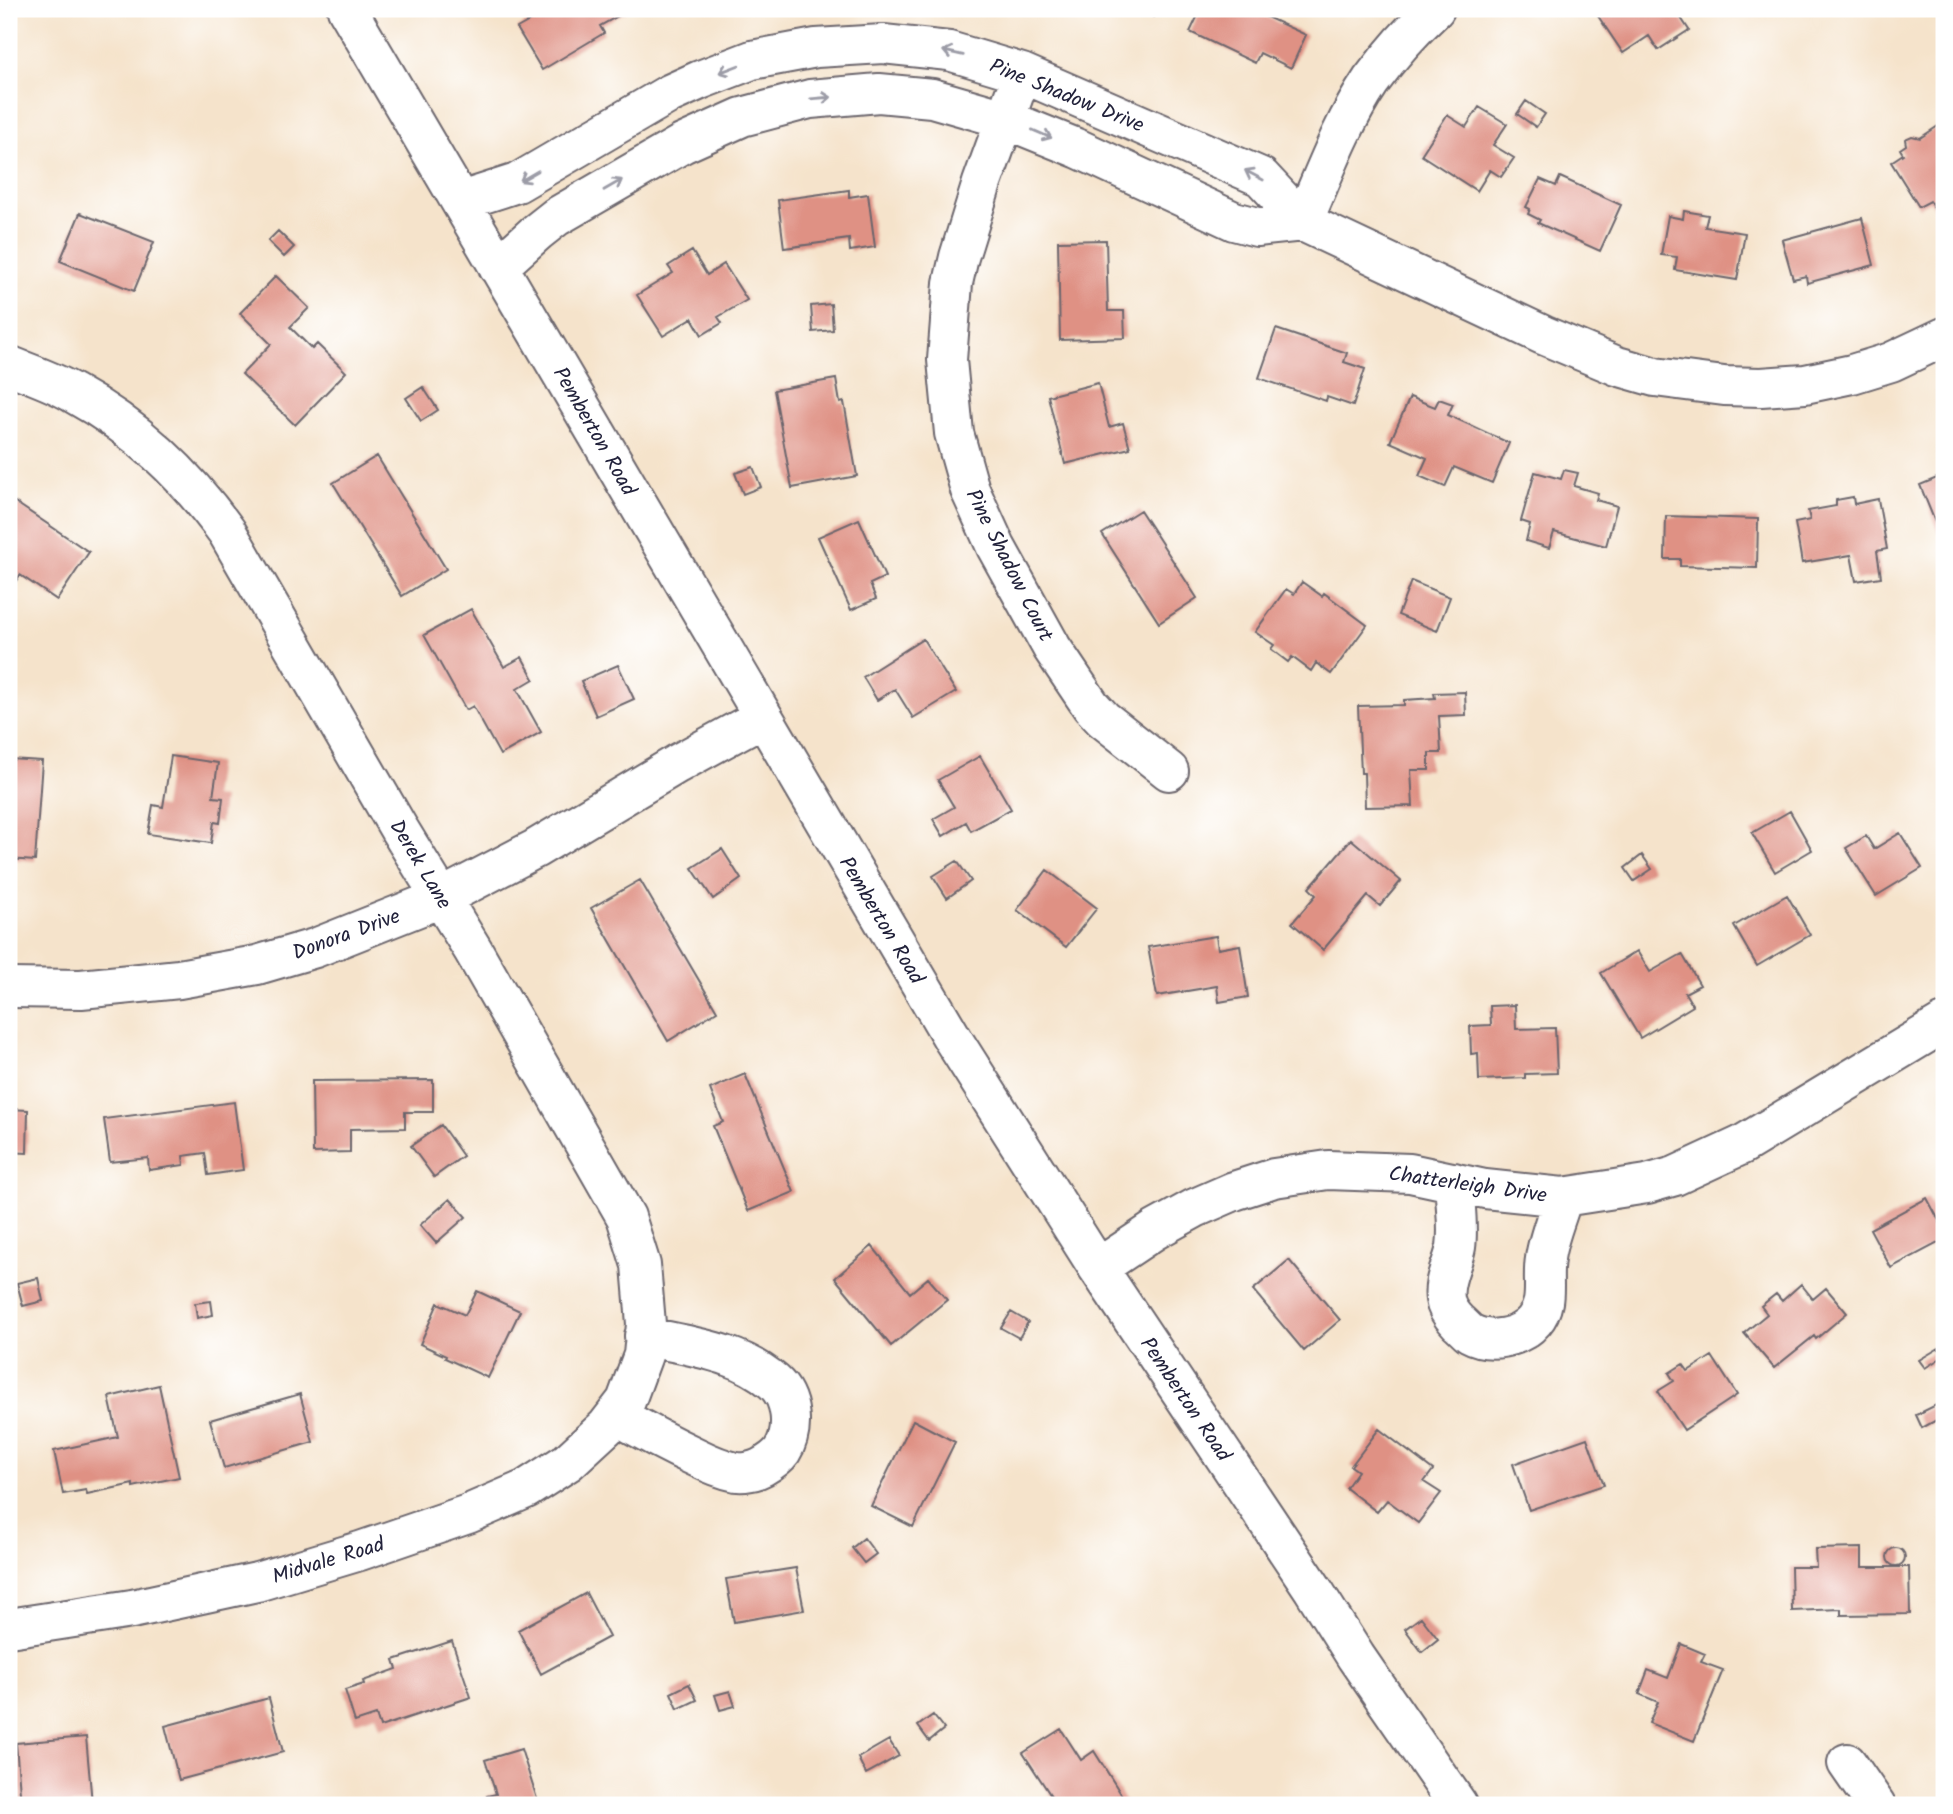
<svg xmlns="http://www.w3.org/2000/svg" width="1953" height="1814" font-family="Kalam,sans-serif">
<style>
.building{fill:#df9184}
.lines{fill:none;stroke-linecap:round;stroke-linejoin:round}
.minor-casing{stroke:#6c666d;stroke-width:42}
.minor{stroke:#fff;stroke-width:38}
.oneway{stroke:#9c9ca7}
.labels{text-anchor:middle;stroke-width:5;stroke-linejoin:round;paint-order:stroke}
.street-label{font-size:21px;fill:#22223b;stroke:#fff}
</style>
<rect width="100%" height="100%" fill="#fff"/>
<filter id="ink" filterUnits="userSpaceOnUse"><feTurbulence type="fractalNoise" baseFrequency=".0143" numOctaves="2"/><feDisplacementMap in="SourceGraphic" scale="14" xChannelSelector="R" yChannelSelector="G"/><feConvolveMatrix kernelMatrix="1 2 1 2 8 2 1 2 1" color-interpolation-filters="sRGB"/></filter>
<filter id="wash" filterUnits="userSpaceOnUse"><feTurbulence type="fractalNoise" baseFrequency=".00686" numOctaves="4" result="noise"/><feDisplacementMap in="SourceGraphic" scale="28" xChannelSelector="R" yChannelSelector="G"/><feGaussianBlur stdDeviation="1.57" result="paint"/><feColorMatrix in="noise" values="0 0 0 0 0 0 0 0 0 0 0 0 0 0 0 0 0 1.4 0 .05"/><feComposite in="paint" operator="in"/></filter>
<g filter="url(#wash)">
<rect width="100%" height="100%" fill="#f5e3cb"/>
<g id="blocks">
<!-- building -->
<path class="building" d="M 551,9 L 626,9 L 627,11 L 600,26 L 604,33 L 542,70 L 517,28 Z
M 1136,9 L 1158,9 L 1154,17 Z
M 1201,9 L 1249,9 L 1306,35 L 1291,68 L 1260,53 L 1255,63 L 1190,32 Z
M 1602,9 L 1682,9 L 1677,12 L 1689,30 L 1658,50 L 1649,36 L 1623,53 L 1596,13 Z
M 1526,101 L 1545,114 L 1536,127 L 1517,114 Z
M 1479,107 L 1507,124 L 1493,145 L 1514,158 L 1501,177 L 1490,170 L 1477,191 L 1421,155 L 1447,115 L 1466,127 Z
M 1944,122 L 1944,204 L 1935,210 L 1930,201 L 1919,207 L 1891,162 L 1903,154 L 1900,149 L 1906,145 L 1905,139 L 1912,136 L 1920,138 Z
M 1560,177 L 1621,205 L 1600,251 L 1538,223 L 1540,220 L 1528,214 L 1530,209 L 1526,207 L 1540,179 L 1556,186 Z
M 849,190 L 849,197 L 868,194 L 875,247 L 850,251 L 849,239 L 784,248 L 778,200 Z
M 1684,211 L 1708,215 L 1705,227 L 1745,233 L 1737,280 L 1675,270 L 1677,257 L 1661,255 L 1668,216 L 1683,219 Z
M 80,213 L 154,242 L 134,291 L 60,261 Z
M 1862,218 L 1874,265 L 1807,283 L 1806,276 L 1793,279 L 1782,240 Z
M 278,231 L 294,247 L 284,257 L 268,241 Z
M 1106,240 L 1108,311 L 1124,311 L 1125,338 L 1060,340 L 1058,241 Z
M 692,251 L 707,275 L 724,264 L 747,300 L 718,317 L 722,323 L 702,335 L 692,318 L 663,336 L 637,295 L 673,273 L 668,266 Z
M 276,276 L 309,308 L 290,327 L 312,349 L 317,344 L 346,372 L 295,425 L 242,374 L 271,344 L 240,313 Z
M 831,304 L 833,330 L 813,332 L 811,306 Z
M 1276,329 L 1347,353 L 1344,362 L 1365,369 L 1353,406 L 1327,397 L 1326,401 L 1259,378 Z
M 836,379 L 840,403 L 844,402 L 857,476 L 792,488 L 774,390 Z
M 1098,383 L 1109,427 L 1123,423 L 1130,448 L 1065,464 L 1048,396 Z
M 423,387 L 438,410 L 421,421 L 406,398 Z
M 1410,397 L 1435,407 L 1439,399 L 1453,404 L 1448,415 L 1509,443 L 1492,483 L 1454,467 L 1445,487 L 1419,476 L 1427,458 L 1390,442 Z
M 377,456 L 446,569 L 402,596 L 333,483 Z
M 753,467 L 761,487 L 743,494 L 735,473 Z
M 1944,467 L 1944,544 L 1920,485 L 1942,476 L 1939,469 Z
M 1564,470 L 1578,473 L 1574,486 L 1598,493 L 1596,500 L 1617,506 L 1606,546 L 1554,532 L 1549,548 L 1526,541 L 1530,524 L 1521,521 L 1535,472 L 1561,479 Z
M 1853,497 L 1854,504 L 1878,499 L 1887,549 L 1877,551 L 1881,577 L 1856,581 L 1851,555 L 1802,563 L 1795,523 L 1810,520 L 1808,511 L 1836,506 L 1836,500 Z
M 9,498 L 89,552 L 57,600 L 20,575 L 9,591 Z
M 1140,510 L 1197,598 L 1159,623 L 1102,534 Z
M 1666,516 L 1758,519 L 1757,568 L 1680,566 L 1680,559 L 1665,559 Z
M 859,519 L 885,577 L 870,584 L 876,599 L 851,610 L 818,537 Z
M 1411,581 L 1450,597 L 1437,631 L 1398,615 Z
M 1302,582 L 1322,596 L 1324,593 L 1367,625 L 1331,674 L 1316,663 L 1311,671 L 1292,657 L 1288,662 L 1271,649 L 1274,645 L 1255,632 L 1286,589 L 1294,594 Z
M 471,609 L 504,667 L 522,657 L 534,679 L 517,689 L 541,732 L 500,755 L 473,706 L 466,710 L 424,635 Z
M 923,639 L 956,692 L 913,718 L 895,689 L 877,700 L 863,677 Z
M 618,665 L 634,699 L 596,716 L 581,681 Z
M 1465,692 L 1466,715 L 1439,716 L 1441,753 L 1429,753 L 1429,770 L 1411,770 L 1413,806 L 1365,807 L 1364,773 L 1361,773 L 1358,706 L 1404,705 L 1404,700 L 1435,698 L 1434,693 Z
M 171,756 L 218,763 L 213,797 L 223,798 L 220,823 L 214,822 L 211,843 L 148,834 L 153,805 L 163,807 Z
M 980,756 L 1011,809 L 971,831 L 966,822 L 943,836 L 933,819 L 954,807 L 938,780 Z
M 9,759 L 42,761 L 35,861 L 9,859 Z
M 1790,811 L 1812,850 L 1775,872 L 1752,833 Z
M 1900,833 L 1922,868 L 1876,896 L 1846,848 L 1866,836 L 1874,849 Z
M 1351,839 L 1401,881 L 1380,906 L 1368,896 L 1323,950 L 1292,923 L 1316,895 L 1309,888 Z
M 722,849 L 741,879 L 713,899 L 692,868 Z
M 1642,855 L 1652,869 L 1634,881 L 1625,868 Z
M 957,861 L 971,881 L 947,898 L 933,876 Z
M 1047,870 L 1097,908 L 1066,947 L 1017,910 Z
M 640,880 L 717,1011 L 668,1041 L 591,908 Z
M 1787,895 L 1810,935 L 1757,966 L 1734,926 Z
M 1216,936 L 1218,949 L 1240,945 L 1248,997 L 1219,1002 L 1217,986 L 1157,996 L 1148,947 Z
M 1637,951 L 1650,972 L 1682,954 L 1700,985 L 1685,993 L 1693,1006 L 1640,1038 L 1601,973 Z
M 1515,1005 L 1516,1029 L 1555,1028 L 1557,1073 L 1525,1074 L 1525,1078 L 1479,1080 L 1478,1053 L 1471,1054 L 1470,1026 L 1491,1025 L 1490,1006 Z
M 745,1074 L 794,1192 L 748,1211 L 713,1126 L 723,1122 L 710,1089 Z
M 433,1080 L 433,1112 L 405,1112 L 405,1128 L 350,1129 L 350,1152 L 313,1153 L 312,1081 Z
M 234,1102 L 243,1170 L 208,1175 L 205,1153 L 183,1156 L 184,1165 L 149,1170 L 148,1158 L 110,1162 L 104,1119 Z
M 9,1109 L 28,1110 L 27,1153 L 9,1152 Z
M 441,1125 L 463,1156 L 434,1177 L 411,1146 Z
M 1927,1198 L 1944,1230 L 1944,1240 L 1891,1268 L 1870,1229 Z
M 450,1199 L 466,1217 L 436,1243 L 420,1225 Z
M 872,1246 L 910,1293 L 928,1278 L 947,1300 L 891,1346 L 835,1278 Z
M 1289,1260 L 1340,1320 L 1304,1351 L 1253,1290 Z
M 38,1278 L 43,1301 L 23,1306 L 17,1283 Z
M 1801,1284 L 1813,1299 L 1826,1288 L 1847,1313 L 1816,1339 L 1814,1336 L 1774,1368 L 1744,1333 L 1767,1314 L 1761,1306 L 1776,1294 L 1782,1301 Z
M 477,1291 L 520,1311 L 488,1378 L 445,1358 L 446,1356 L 420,1344 L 438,1303 L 465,1315 Z
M 211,1301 L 213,1315 L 197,1318 L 195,1303 Z
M 1011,1312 L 1028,1322 L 1019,1338 L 1001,1328 Z
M 1939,1348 L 1944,1356 L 1925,1368 L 1919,1360 Z
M 1712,1356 L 1737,1395 L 1684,1430 L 1658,1391 L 1674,1381 L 1669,1373 L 1683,1364 L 1688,1371 Z
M 159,1385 L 179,1477 L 133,1487 L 133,1484 L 87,1494 L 86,1490 L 63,1494 L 54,1451 L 118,1437 L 109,1397 Z
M 300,1394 L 313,1442 L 224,1468 L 210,1420 Z
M 1944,1401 L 1944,1416 L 1922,1428 L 1916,1415 Z
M 913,1420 L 955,1442 L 913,1527 L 871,1506 Z
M 1379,1429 L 1433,1470 L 1424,1482 L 1441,1493 L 1418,1523 L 1387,1500 L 1377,1512 L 1346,1488 L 1358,1471 L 1351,1466 Z
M 1587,1438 L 1604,1485 L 1529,1510 L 1513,1464 Z
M 864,1538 L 876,1554 L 864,1563 L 852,1548 Z
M 1862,1548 L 1862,1567 L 1909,1567 L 1910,1614 L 1841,1615 L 1841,1609 L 1792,1611 L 1791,1567 L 1816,1567 L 1815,1549 Z
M1887 1557a9 9 0 1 1 18 0a9 9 0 1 1-18 0Z
M 796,1568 L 804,1610 L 734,1622 L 726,1579 Z
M 586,1593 L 609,1637 L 541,1674 L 518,1630 Z
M 1421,1617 L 1438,1639 L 1422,1652 L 1405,1629 Z
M 452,1641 L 471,1697 L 380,1727 L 376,1715 L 355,1722 L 345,1690 L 364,1684 L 363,1681 L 397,1669 L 394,1660 Z
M 1681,1644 L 1705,1654 L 1701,1662 L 1723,1670 L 1694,1741 L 1649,1723 L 1658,1702 L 1639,1694 L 1648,1670 L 1668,1678 Z
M 689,1684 L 697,1700 L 678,1709 L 671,1693 Z
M 730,1691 L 735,1706 L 720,1710 L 715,1695 Z
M 269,1698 L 283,1752 L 179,1780 L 165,1726 Z
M 933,1715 L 944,1729 L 929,1741 L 918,1726 Z
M 1061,1729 L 1081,1760 L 1094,1751 L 1128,1805 L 1057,1805 L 1023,1753 Z
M 86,1737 L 92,1803 L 64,1805 L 21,1805 L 16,1743 Z
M 889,1740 L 899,1756 L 866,1774 L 858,1758 Z
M 521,1749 L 539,1805 L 490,1805 L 487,1796 L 496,1794 L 485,1760 Z"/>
</g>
</g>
<g filter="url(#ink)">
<use href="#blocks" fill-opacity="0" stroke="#6c666d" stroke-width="2"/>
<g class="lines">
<defs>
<path id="minor" d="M 347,9 L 954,1041 L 1098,1268 L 1313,1589 L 1356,1657 L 1458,1805
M 1014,95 L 982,183 L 959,257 L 953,283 L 947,360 L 954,433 L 970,490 L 996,547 L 1052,648 L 1091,706 L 1103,719 L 1169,771
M 461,201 L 517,183 L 669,94 L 700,80 L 752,60 L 816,48 L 883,44 L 949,51 L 1022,73 L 1261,177 L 1303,222 L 1543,335 L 1617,366 L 1655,377 L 1724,386 L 1761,387 L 1805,384 L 1852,374 L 1891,362 L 1944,337
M 1303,222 C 1324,174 1342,124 1371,81 C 1390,55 1411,31 1435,9
M 498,267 L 537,232 L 556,217 L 682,144 L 742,117 L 810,99 L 879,93 L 932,98 L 1005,119 L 1079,149 L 1234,221 L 1257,227 L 1303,222
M 9,365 C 30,374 53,381 73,393 C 137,428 184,473 227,532 L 399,829 L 473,950 L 626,1217 L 641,1265 L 646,1324 L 643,1355 L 626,1401 L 606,1427 L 568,1462 L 526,1489 L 468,1514 L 360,1551 L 257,1582 L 132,1609 L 9,1628
M 9,988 L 81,989 L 179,979 L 257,965 L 315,948 L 441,898 L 535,849 L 677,764 L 763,717
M 1454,1182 C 1455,1204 1459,1226 1456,1247 C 1453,1264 1442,1281 1445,1299 C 1446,1308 1452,1316 1458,1322 C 1462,1325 1466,1330 1470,1333 C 1490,1344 1520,1338 1534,1321 C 1550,1302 1541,1281 1545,1259 C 1547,1240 1557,1217 1563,1197
M 1098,1268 L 1155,1230 L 1195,1208 L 1234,1191 L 1274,1178 L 1328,1170 L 1410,1173 L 1485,1189 L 1563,1197 L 1647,1184 L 1675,1176 L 1742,1145 L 1944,1023
M 616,1415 C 642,1430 668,1444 696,1457 C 708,1463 722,1469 736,1472 C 744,1473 755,1471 762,1467 C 769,1463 777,1458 782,1451 C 795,1430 792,1398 774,1382 C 739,1351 688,1346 644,1336
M 1847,1763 L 1876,1805"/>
</defs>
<!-- minor casing -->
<use href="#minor" class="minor-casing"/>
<!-- minor -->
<use href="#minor" class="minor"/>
</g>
<!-- one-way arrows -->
<defs><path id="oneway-shaft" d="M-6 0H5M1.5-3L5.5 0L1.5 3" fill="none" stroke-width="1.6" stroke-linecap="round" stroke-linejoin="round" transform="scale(1.75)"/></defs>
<g class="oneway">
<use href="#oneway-shaft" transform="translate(953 53) rotate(-167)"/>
<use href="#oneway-shaft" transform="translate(729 69) rotate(159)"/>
<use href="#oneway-shaft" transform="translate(821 98) rotate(-5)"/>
<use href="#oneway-shaft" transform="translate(1042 134) rotate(23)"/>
<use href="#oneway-shaft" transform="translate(1254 175) rotate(-152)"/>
<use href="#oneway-shaft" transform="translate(529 176) rotate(150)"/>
<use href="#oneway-shaft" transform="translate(613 185) rotate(-30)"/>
</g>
</g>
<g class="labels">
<!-- street labels -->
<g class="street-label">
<text transform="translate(1067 95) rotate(22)" y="7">Pine Shadow Drive</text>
<text transform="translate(595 431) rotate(60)" y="7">Pemberton Road</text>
<text transform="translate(1010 565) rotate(63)" y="7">Pine Shadow Court</text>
<text transform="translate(421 864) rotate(59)" y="7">Derek Lane</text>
<text transform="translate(882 920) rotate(59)" y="7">Pemberton Road</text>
<text transform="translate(346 934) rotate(-20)" y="7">Donora Drive</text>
<text transform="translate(1468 1184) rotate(8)" y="7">Chatterleigh Drive</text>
<text transform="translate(1186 1399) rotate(56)" y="7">Pemberton Road</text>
<text transform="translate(328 1560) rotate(-17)" y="7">Midvale Road</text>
</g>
</g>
<!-- margin -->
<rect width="1953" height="1814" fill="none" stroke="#fff" stroke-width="35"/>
</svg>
